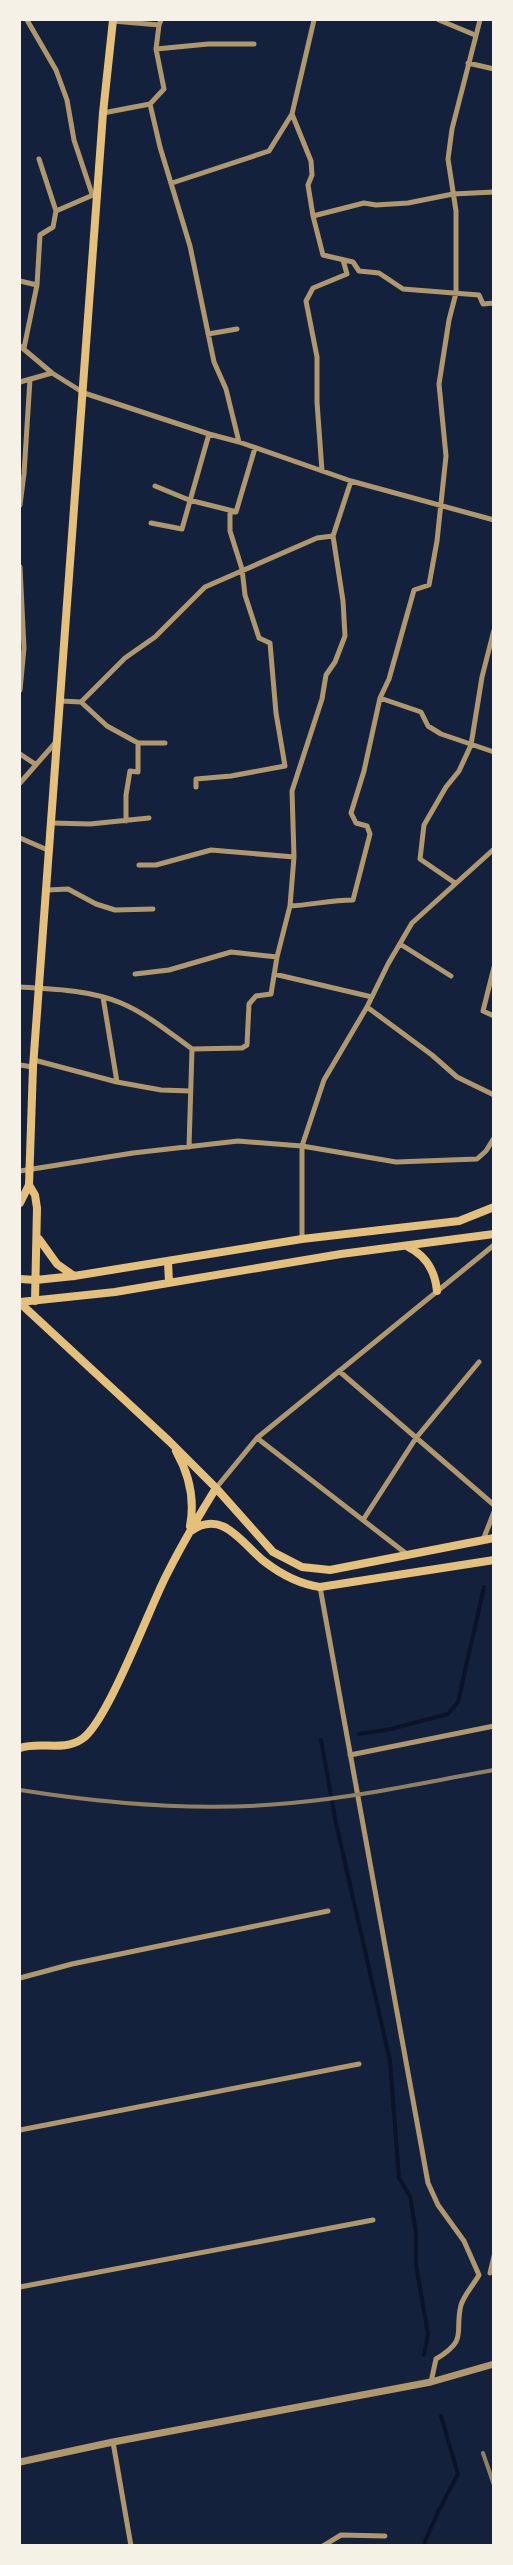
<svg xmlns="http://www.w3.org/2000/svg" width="513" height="2565" font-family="Georgia,serif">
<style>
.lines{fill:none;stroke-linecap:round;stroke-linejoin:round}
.stream{stroke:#0b132b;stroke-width:4}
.minor{stroke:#b1986c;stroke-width:5}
.tertiary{stroke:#b1986c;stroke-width:7}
.secondary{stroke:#e5c07b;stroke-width:8}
.rail{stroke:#918062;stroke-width:4}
</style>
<rect width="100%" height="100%" fill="#14213d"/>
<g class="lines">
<!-- stream -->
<path class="stream" d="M 359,1734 L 391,1729 L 448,1714 L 458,1702 L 484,1587
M 321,1740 L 336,1823 L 390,2061 L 399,2178 L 410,2196 L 416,2232 L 416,2265 L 428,2334 L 424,2355
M 423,2546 L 438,2512 L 458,2474 L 441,2416"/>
<!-- minor -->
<path class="minor" d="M 27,20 L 56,70 L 67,100 L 74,140 L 92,194
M 439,20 L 475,35
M 113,21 L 159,25 L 161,20
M 159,25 L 156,49 L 208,44 L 254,44
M 468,63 L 494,69
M 150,104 L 164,89 L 156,49
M 103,113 L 150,104 L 160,147 L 190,246 L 214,362 L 226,389 L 239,442
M 292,114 L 314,20
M 172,183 L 269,151 L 292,114 L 311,161 L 312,175 L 308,185 L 313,216
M 494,192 L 453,194 L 408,203 L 376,205 L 364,203 L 313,216 L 323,255 L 353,262 L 359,271 L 379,273 L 403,289 L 479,295 L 483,304 L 494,303
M 56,211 L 93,195
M 20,281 L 37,285 L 24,348
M 37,285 L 40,235 L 53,227 L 56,211 L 39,159
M 208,334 L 237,329
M 20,346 L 52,373 L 84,393 L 209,434 L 239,442 L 351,481 L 494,520
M 20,382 L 52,373
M 322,471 L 317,402 L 317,357 L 306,301 L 313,288 L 347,274 L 343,260
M 155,486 L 189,500 L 233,511
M 20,505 L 24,474 L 30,379
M 151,523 L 182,529 L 209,434
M 20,567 L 24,648 L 20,690
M 380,698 L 389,679 L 414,590 L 429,585 L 437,541 L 446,456 L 439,384 L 449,320 L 456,293 L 456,211 L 448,159 L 452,129 L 480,20
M 61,701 L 81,702 L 125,658 L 155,637 L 205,587 L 317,538 L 333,536
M 81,702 L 107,726 L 138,743 L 165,743
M 20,754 L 35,764
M 20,783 L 56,742
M 196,787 L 196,779 L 231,776 L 285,766 L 276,713 L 270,643 L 259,638 L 245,595 L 242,569 L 230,531 L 230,512 L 236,512 L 255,448
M 126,821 L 126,795 L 130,771 L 138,772 L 138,743
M 52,823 L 90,824 L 149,818
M 20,838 L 50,851
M 139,865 L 156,865 L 211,850 L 294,857
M 455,883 L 420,859 L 424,825 L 446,787 L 459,771 L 471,745 L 482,677 L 494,630
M 48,890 L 68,889 L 96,904 L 115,910 L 153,909
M 290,906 L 294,857 L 292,791 L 322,699 L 326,675 L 335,662 L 345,636 L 343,601 L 333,536 L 351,481
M 400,944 L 451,976
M 494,967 L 483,1011 L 494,1016
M 135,974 L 169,970 L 231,952 L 277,957
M 274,974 L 372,997
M 20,987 C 53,989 90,990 121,1003 C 147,1014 170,1033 192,1049 L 189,1147
M 367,1007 L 432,1055 L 457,1077 L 494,1095
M 192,1049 L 242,1048 L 247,1045 L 249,1004 L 256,996 L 271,994 L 277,957 L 290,906 C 311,905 331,900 353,900 L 370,834 L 367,826 L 356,823 L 351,813 L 364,771 L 380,698 L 421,712 L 428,726 L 441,734 L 494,752
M 34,1060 L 117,1082 L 103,997
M 20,1065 L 33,1067
M 117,1082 L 161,1090 L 190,1091
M 20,1171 L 133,1153 L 238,1141 L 302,1146 L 396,1162 L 477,1159 L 486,1151 L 494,1138
M 302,1239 L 302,1146 L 324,1080 L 367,1007 L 388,964 L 412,923 L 494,849
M 339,1371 L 494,1505
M 257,1438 L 408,1555
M 216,1488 L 257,1438 L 494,1245
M 363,1520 L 416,1438 L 479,1362
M 483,1540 L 494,1512
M 320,1587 L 428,2183 L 438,2205 L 464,2241 L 479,2275 C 474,2284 464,2295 461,2305 C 454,2333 469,2339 436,2359 L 431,2382
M 350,1755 L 494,1726
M 20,1978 L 72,1964 L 328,1911
M 20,2130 L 359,2064
M 490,2273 L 494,2256
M 20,2287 L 373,2220
M 113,2442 L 131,2546
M 323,2546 L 341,2535 L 385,2536"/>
<!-- tertiary -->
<path class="tertiary" d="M 20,2462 L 113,2442 L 431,2382 L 494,2364"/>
<!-- secondary -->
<path class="secondary" d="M 29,1185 L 35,1195 L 37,1208 L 35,1301
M 20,1203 L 29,1185 L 33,1067 L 103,113 L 113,20
M 39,1239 L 57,1264 L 74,1276
M 408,1247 C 427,1256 435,1271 437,1291
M 168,1262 L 169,1282
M 20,1279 L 36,1280 L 74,1276 L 302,1239 L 459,1221 L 494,1207
M 20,1302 L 115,1292 L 341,1254 L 494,1234
M 20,1303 L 169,1441 L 216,1488 L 273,1552 L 302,1567 L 330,1570 L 494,1538
M 176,1451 C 189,1474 195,1500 190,1526
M 191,1531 C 223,1508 243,1545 265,1562 C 282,1575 299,1584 320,1587 L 494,1560
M 20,1748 C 40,1741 63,1752 82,1739 C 107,1723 149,1609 166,1576 C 181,1546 198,1517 216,1488"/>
<!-- rail -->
<path class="rail" d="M 20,1790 C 108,1804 201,1812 291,1803 C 359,1797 426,1782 494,1770
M 483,2453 L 494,2485"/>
</g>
<!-- border -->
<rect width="513" height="2565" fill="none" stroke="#f6f1e7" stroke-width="42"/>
</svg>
